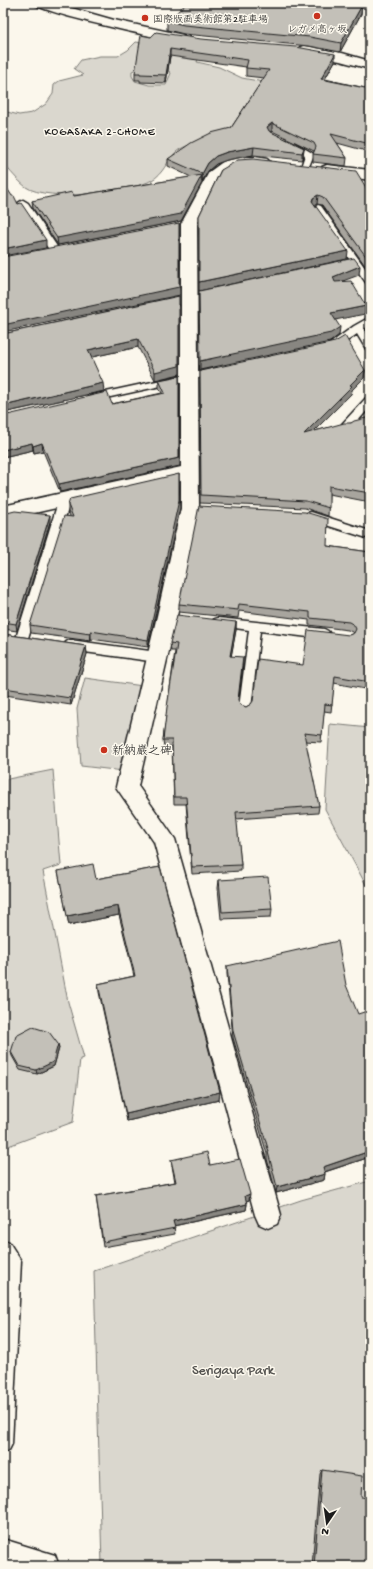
<svg xmlns="http://www.w3.org/2000/svg" width="373" height="1569" font-family="'Gochi Hand','Klee One',sans-serif">
<style>
.green{fill:#dad7ce;stroke:#7b7a75;fill-rule:evenodd}
.lines{fill:none;stroke-linecap:round;stroke-linejoin:round}
.stream{fill:#74726e;fill-rule:evenodd}
.service-casing{stroke:#1c1c1c;stroke-width:3}
.minor-casing{stroke:#1c1c1c;stroke-width:3}
.tertiary-casing{stroke:#1c1c1c;stroke-width:3}
.service{fill:#fbf7ec;fill-rule:evenodd}
.minor{fill:#fbf7ec;fill-rule:evenodd}
.tertiary{fill:#fbf7ec;fill-rule:evenodd}
.wall{fill:#a8a59e;stroke:#1c1c1c}
.shaded-wall{fill:#888681;stroke:#1c1c1c}
.building{fill:#c3c0b8;stroke:#1c1c1c}
.poi-dot{fill:#c8321e;stroke:#fbf7ec;stroke-width:1.5}
.labels{text-anchor:middle;stroke-width:3;stroke-linejoin:round;paint-order:stroke}
.far-poi-label{font-size:10px;fill:#1c1c1c;stroke:#fbf7ec;text-anchor:start}
.far-neighbourhood-label{font-size:11px;letter-spacing:1px;fill:#1c1c1c;stroke:#fbf7ec}
.poi-label{font-size:12px;fill:#1c1c1c;stroke:#fbf7ec;text-anchor:start}
.near-park-label{font-size:14px;fill:#555451;stroke:#fbf7ec}
</style>
<rect width="100%" height="100%" fill="#fbf7ec"/>
<filter id="ink" filterUnits="userSpaceOnUse"><feTurbulence type="fractalNoise" baseFrequency=".025" numOctaves="2"/><feDisplacementMap in="SourceGraphic" scale="8" xChannelSelector="R" yChannelSelector="G"/><feConvolveMatrix kernelMatrix="1 2 1 2 8 2 1 2 1" color-interpolation-filters="sRGB"/></filter>
<g filter="url(#ink)">
<!-- green -->
<path class="green" d="M 136,42 L 201,52 L 197,62 L 219,67 L 242,78 L 269,83 L 242,132 C 228,135 185,142 175,153 C 167,161 163,174 152,180 C 130,193 47,202 26,187 C 18,181 10,171 3,163 L 3,107 L 7,112 L 19,115 L 32,113 L 46,104 L 53,94 L 54,85 L 59,81 L 83,75 L 74,69 L 81,60 L 100,56 L 118,56 L 128,50 ZM 139,68 L 166,69 L 171,73 L 166,85 L 149,85 L 135,81 L 132,76 L 132,71 Z
M 85,678 L 143,686 L 123,771 L 81,766 L 77,709 Z
M 330,724 L 370,728 L 370,885 L 366,885 L 325,809 Z
M 53,770 L 61,865 L 43,871 L 68,1002 L 84,1058 L 80,1059 L 73,1122 L 3,1148 L 3,780 Z
M 370,1181 L 370,1566 L 102,1566 L 94,1271 L 301,1200 Z"/>
<g class="lines">
<!-- stream -->
<path class="stream" d="M 360,3 L 370,3 L 370,7 L 361,4 Z"/>
<defs>
<path id="service" d="M 288,139 L 314,154 L 308,169 L 305,170 L 301,167 L 305,155 L 285,144 L 284,142 Z
M 23,200 L 28,203 L 60,251 L 58,253 L 52,253 L 50,251 L 18,203 Z
M 318,205 L 321,206 L 370,275 L 370,285 L 367,284 L 313,208 Z
M 370,317 L 370,325 L 364,329 L 370,339 L 370,350 L 366,349 L 357,334 L 336,349 L 328,349 L 327,347 L 328,345 L 354,326 Z
M 217,368 L 222,371 L 221,373 L 92,401 L 87,398 L 92,395 Z
M 370,397 L 370,407 L 350,430 L 342,430 L 341,427 L 342,424 L 366,398 Z
M 65,495 L 69,496 L 71,499 L 28,638 L 26,641 L 22,643 L 18,641 L 16,638 L 59,499 L 61,496 Z
M 311,512 L 370,531 L 370,539 L 307,519 L 305,516 L 307,513 Z
M 218,618 L 324,629 L 328,631 L 330,634 L 328,637 L 324,639 L 260,631 L 251,708 L 249,711 L 245,713 L 241,711 L 239,708 L 249,630 L 214,625 L 212,622 L 214,619 Z
M 70,640 L 157,652 L 161,654 L 163,657 L 161,660 L 157,662 L 70,650 L 66,648 L 64,645 L 66,642 Z
M 3,1240 L 9,1242 L 21,1261 L 12,1444 L 9,1450 L 3,1453 L 3,1294 L 5,1263 L 3,1261 Z"/>
<path id="minor" d="M 242,157 L 255,157 L 267,159 L 270,162 L 267,165 C 248,170 239,160 220,177 L 197,224 L 199,508 L 177,616 L 138,786 L 175,839 L 281,1215 L 277,1224 L 268,1228 L 259,1224 L 255,1215 L 154,842 L 116,787 L 157,616 L 181,508 L 181,480 L 3,520 L 3,506 L 181,467 L 181,224 L 209,172 L 224,161 Z
M 327,165 L 370,170 L 370,180 L 322,173 L 319,170 L 322,167 Z
M 3,1539 L 55,1555 L 59,1566 L 3,1566 Z"/>
<path id="tertiary" d="M 33,3 L 54,3 L 114,20 L 188,36 L 190,39 L 188,42 L 183,43 C 163,39 41,13 33,3 Z
M 305,46 L 342,53 L 370,61 L 370,69 L 340,61 L 300,53 L 298,50 L 300,47 Z"/>
</defs>
<!-- service casing -->
<use href="#service" class="service-casing"/>
<!-- minor casing -->
<use href="#minor" class="minor-casing"/>
<!-- tertiary casing -->
<use href="#tertiary" class="tertiary-casing"/>
<!-- service -->
<use href="#service" class="service"/>
<!-- minor -->
<use href="#minor" class="minor"/>
<!-- tertiary -->
<use href="#tertiary" class="tertiary"/>
</g>
<!-- wall -->
<path class="wall" d="M 192,5 L 362,5 L 361,14 L 340,52 L 309,46 L 184,34 L 167,30 L 167,21 Z
M 151,37 L 335,61 L 325,79 L 370,89 L 370,152 L 337,143 L 347,158 L 346,166 L 313,162 L 313,154 L 314,152 L 314,151 L 272,131 L 270,132 L 304,148 L 303,156 L 302,160 L 253,155 L 227,160 L 216,164 L 208,171 L 181,221 L 58,245 L 33,208 L 32,201 L 74,196 L 191,177 L 168,166 L 168,159 L 231,128 L 264,78 L 246,76 L 246,67 L 170,56 L 166,83 L 140,82 L 140,80 L 135,80 L 135,73 Z
M 221,170 L 370,194 L 370,270 L 369,271 L 322,205 L 317,204 L 315,205 L 347,259 L 199,291 L 199,216 Z
M 179,296 L 180,374 L 155,380 L 138,347 L 91,357 L 104,391 L 3,413 L 3,334 Z
M 365,370 L 364,378 L 352,390 L 351,394 L 314,431 L 351,423 L 370,417 L 370,502 L 329,494 L 328,516 L 305,508 L 200,503 L 200,371 Z
M 179,376 L 180,466 L 60,492 L 43,451 L 34,453 L 33,450 L 3,457 L 3,416 L 112,404 L 162,393 L 159,388 L 159,380 Z
M 68,505 L 180,508 L 148,647 L 91,639 L 91,641 L 31,633 L 30,625 L 70,516 L 68,512 Z
M 3,514 L 50,522 L 17,631 L 3,629 Z
M 327,546 L 370,552 L 370,690 L 334,683 L 331,712 L 324,711 L 321,742 L 305,741 L 319,806 L 318,813 L 236,819 L 241,865 L 241,871 L 192,874 L 186,804 L 174,804 L 172,747 L 164,747 L 163,740 L 175,651 L 171,651 L 170,643 L 236,622 L 236,630 L 231,656 L 243,665 L 238,701 L 241,705 L 246,707 L 251,704 L 303,665 L 349,635 L 354,633 L 348,630 L 309,625 L 309,620 L 239,611 L 238,618 L 179,612 L 179,604 Z
M 3,634 L 86,646 L 87,654 L 71,705 L 5,695 L 6,756 L 3,756 Z
M 160,867 L 219,1100 L 127,1121 L 99,992 L 98,984 L 134,976 L 119,915 L 69,925 L 58,871 L 96,879 Z
M 219,880 L 272,909 L 271,917 L 221,919 L 218,888 Z
M 227,966 L 370,1157 L 325,1172 L 324,1180 L 276,1193 L 267,1159 L 267,1154 L 233,1038 L 227,974 Z
M 58,1044 L 59,1048 L 54,1066 L 37,1074 L 20,1070 L 12,1056 L 11,1052 Z
M 171,1160 L 210,1165 L 249,1200 L 246,1201 L 247,1204 L 246,1210 L 174,1226 L 175,1234 L 103,1247 L 96,1196 L 175,1182 L 172,1166 Z
M 322,1470 L 361,1497 L 370,1566 L 312,1566 L 320,1474 Z"/>
<!-- shaded-wall -->
<path class="shaded-wall" d="M 362,5 L 361,14 L 340,52 L 341,43 Z
M 170,49 L 170,56 L 166,83 L 166,75 Z
M 335,54 L 335,61 L 321,86 L 321,79 Z
M 272,123 L 272,131 L 267,134 L 267,127 Z
M 254,147 L 253,155 L 227,160 L 216,164 L 208,171 L 202,182 L 202,174 L 208,163 L 216,156 L 227,152 Z
M 304,148 L 303,156 L 302,160 L 302,153 Z
M 202,175 L 202,183 L 181,221 L 58,245 L 57,238 Z
M 318,195 L 317,204 L 312,207 L 313,198 Z
M 179,223 L 180,295 L 3,332 L 3,325 Z
M 46,240 L 46,248 L 3,256 L 3,249 Z
M 348,251 L 347,259 L 199,291 L 199,282 Z
M 370,262 L 370,270 L 369,271 Z
M 360,266 L 359,275 L 332,285 L 333,277 Z
M 180,304 L 180,374 L 155,380 L 155,372 Z
M 366,306 L 365,314 L 330,321 L 331,313 Z
M 340,327 L 339,335 L 330,342 L 200,370 L 200,361 Z
M 138,339 L 138,347 L 88,358 L 88,350 Z
M 365,370 L 364,378 L 352,390 L 351,394 L 303,442 L 304,434 L 350,385 Z
M 179,376 L 180,466 L 60,492 L 59,484 L 179,458 Z
M 103,383 L 104,391 L 3,413 L 3,406 Z
M 32,443 L 33,450 L 3,457 L 3,450 Z
M 42,443 L 43,451 L 34,453 L 33,446 Z
M 179,474 L 180,508 L 148,647 L 148,640 Z
M 50,515 L 50,522 L 17,631 L 16,624 Z
M 236,622 L 236,630 L 230,663 L 230,656 Z
M 91,631 L 91,641 L 90,634 Z
M 86,646 L 87,654 L 71,705 L 70,698 Z
M 243,657 L 243,665 L 238,708 L 238,700 Z
M 4,688 L 5,695 L 6,756 L 5,749 Z
M 118,906 L 119,915 L 69,925 L 67,916 Z
M 58,1044 L 59,1048 L 54,1066 L 37,1074 L 36,1070 Z
M 220,1092 L 219,1100 L 127,1121 L 126,1114 Z
M 370,1151 L 370,1157 L 321,1173 L 323,1167 Z
M 325,1174 L 324,1180 L 276,1193 L 277,1187 Z
M 250,1194 L 249,1200 L 244,1202 L 245,1196 Z
M 247,1204 L 246,1210 L 173,1226 L 173,1221 Z"/>
<!-- building -->
<path class="building" d="M 187,3 L 192,5 L 194,3 L 355,3 L 362,5 L 341,43 L 310,37 L 184,25 L 167,21 Z
M 156,32 L 201,39 L 296,47 L 335,54 L 321,79 L 370,89 L 370,98 L 368,100 L 370,101 L 370,144 L 331,134 L 347,158 L 313,154 L 316,147 L 314,143 L 272,123 L 267,127 L 269,131 L 304,148 L 302,153 L 254,147 L 227,152 L 216,156 L 208,163 L 202,174 L 168,159 L 191,143 L 211,133 L 231,128 L 269,70 L 246,68 L 248,60 L 170,49 L 166,75 L 140,74 L 140,73 L 135,73 L 141,35 L 151,37 Z
M 253,159 L 356,171 L 370,194 L 370,262 L 323,197 L 318,195 L 313,198 L 312,201 L 348,251 L 199,282 L 199,216 L 221,170 L 238,160 Z
M 202,175 L 181,214 L 57,238 L 32,201 L 72,192 L 74,196 Z
M 3,182 L 12,196 L 14,196 L 18,204 L 21,203 L 46,240 L 3,249 Z
M 179,223 L 179,287 L 3,325 L 3,257 Z
M 354,258 L 360,266 L 333,277 L 335,282 L 351,281 L 366,306 L 331,313 L 340,327 L 331,333 L 200,361 L 199,291 Z
M 179,296 L 179,366 L 155,372 L 138,339 L 88,350 L 103,383 L 3,406 L 3,334 Z
M 345,336 L 365,370 L 350,385 L 352,386 L 304,434 L 344,423 L 351,423 L 354,421 L 370,417 L 370,493 L 329,486 L 329,508 L 306,501 L 201,495 L 200,371 L 335,342 Z
M 179,376 L 179,458 L 59,484 L 42,443 L 33,446 L 32,443 L 3,450 L 3,416 L 107,392 L 112,404 L 165,393 L 159,380 Z
M 179,474 L 179,500 L 148,640 L 91,631 L 90,634 L 30,625 L 64,516 L 73,517 L 68,505 L 70,499 Z
M 199,506 L 305,512 L 328,519 L 327,546 L 370,552 L 370,682 L 335,676 L 332,705 L 325,704 L 322,735 L 304,733 L 319,806 L 236,812 L 241,865 L 192,867 L 186,797 L 174,797 L 172,740 L 163,740 L 167,707 L 177,644 L 170,643 L 177,615 L 236,622 L 230,656 L 243,657 L 238,700 L 241,705 L 246,707 L 251,704 L 253,701 L 258,659 L 303,665 L 308,630 L 349,635 L 354,633 L 356,629 L 354,625 L 349,622 L 310,618 L 310,612 L 239,604 L 238,610 L 179,604 Z
M 15,511 L 50,515 L 16,624 L 3,622 L 3,514 Z
M 3,634 L 86,646 L 70,698 L 4,688 L 5,749 L 3,749 Z
M 93,864 L 96,879 L 160,867 L 220,1092 L 126,1114 L 98,984 L 135,976 L 118,906 L 67,916 L 58,871 Z
M 268,877 L 272,909 L 222,912 L 219,880 Z
M 338,941 L 346,985 L 358,1014 L 370,1010 L 370,1151 L 323,1167 L 325,1174 L 277,1187 L 268,1152 L 269,1152 L 233,1031 L 227,966 Z
M 33,1027 L 49,1032 L 58,1044 L 53,1062 L 36,1070 L 19,1066 L 11,1052 L 16,1036 Z
M 207,1152 L 210,1165 L 240,1159 L 250,1194 L 245,1196 L 247,1204 L 173,1221 L 175,1228 L 103,1242 L 96,1196 L 176,1182 L 171,1160 Z
M 322,1470 L 362,1476 L 361,1497 L 370,1498 L 370,1566 L 314,1566 Z"/>
</g>
<!-- markers -->
<g class="poi-dot">
<circle cx="317" cy="16" r="4"/>
<circle cx="145" cy="18" r="4"/>
<circle cx="104" cy="750" r="4"/>
</g>
<g class="labels">
<!-- far-poi labels -->
<g class="far-poi-label">
<text x="153" y="22">国際版画美術館第2駐車場</text>
<text x="317" y="32" text-anchor="middle">レガメ高ヶ坂</text>
</g>
<!-- far-neighbourhood labels -->
<g class="far-neighbourhood-label">
<text x="100" y="135">KOGASAKA 2-CHOME</text>
</g>
<!-- poi labels -->
<g class="poi-label">
<text x="112" y="754">新納巌之碑</text>
</g>
<!-- near-park labels -->
<g class="near-park-label">
<text x="233" y="1374">Serigaya Park</text>
</g>
</g>
<!-- margin -->
<rect width="373" height="1569" fill="none" stroke="#fbf7ec" stroke-width="16"/>
<rect x="8" y="8" width="357" height="1553" fill="none" stroke="#1c1c1c" stroke-width="1.5" filter="url(#ink)"/>
<!-- north arrow -->
<g transform="translate(327 1523) rotate(193)" stroke="#fbf7ec" stroke-width="3" paint-order="stroke">
<path d="M0-3L7 15L0 10L-7 15Z" fill="#1c1c1c"/>
<text y="-6" font-size="11" font-weight="bold" text-anchor="middle" fill="#1c1c1c">N</text>
</g>
</svg>
